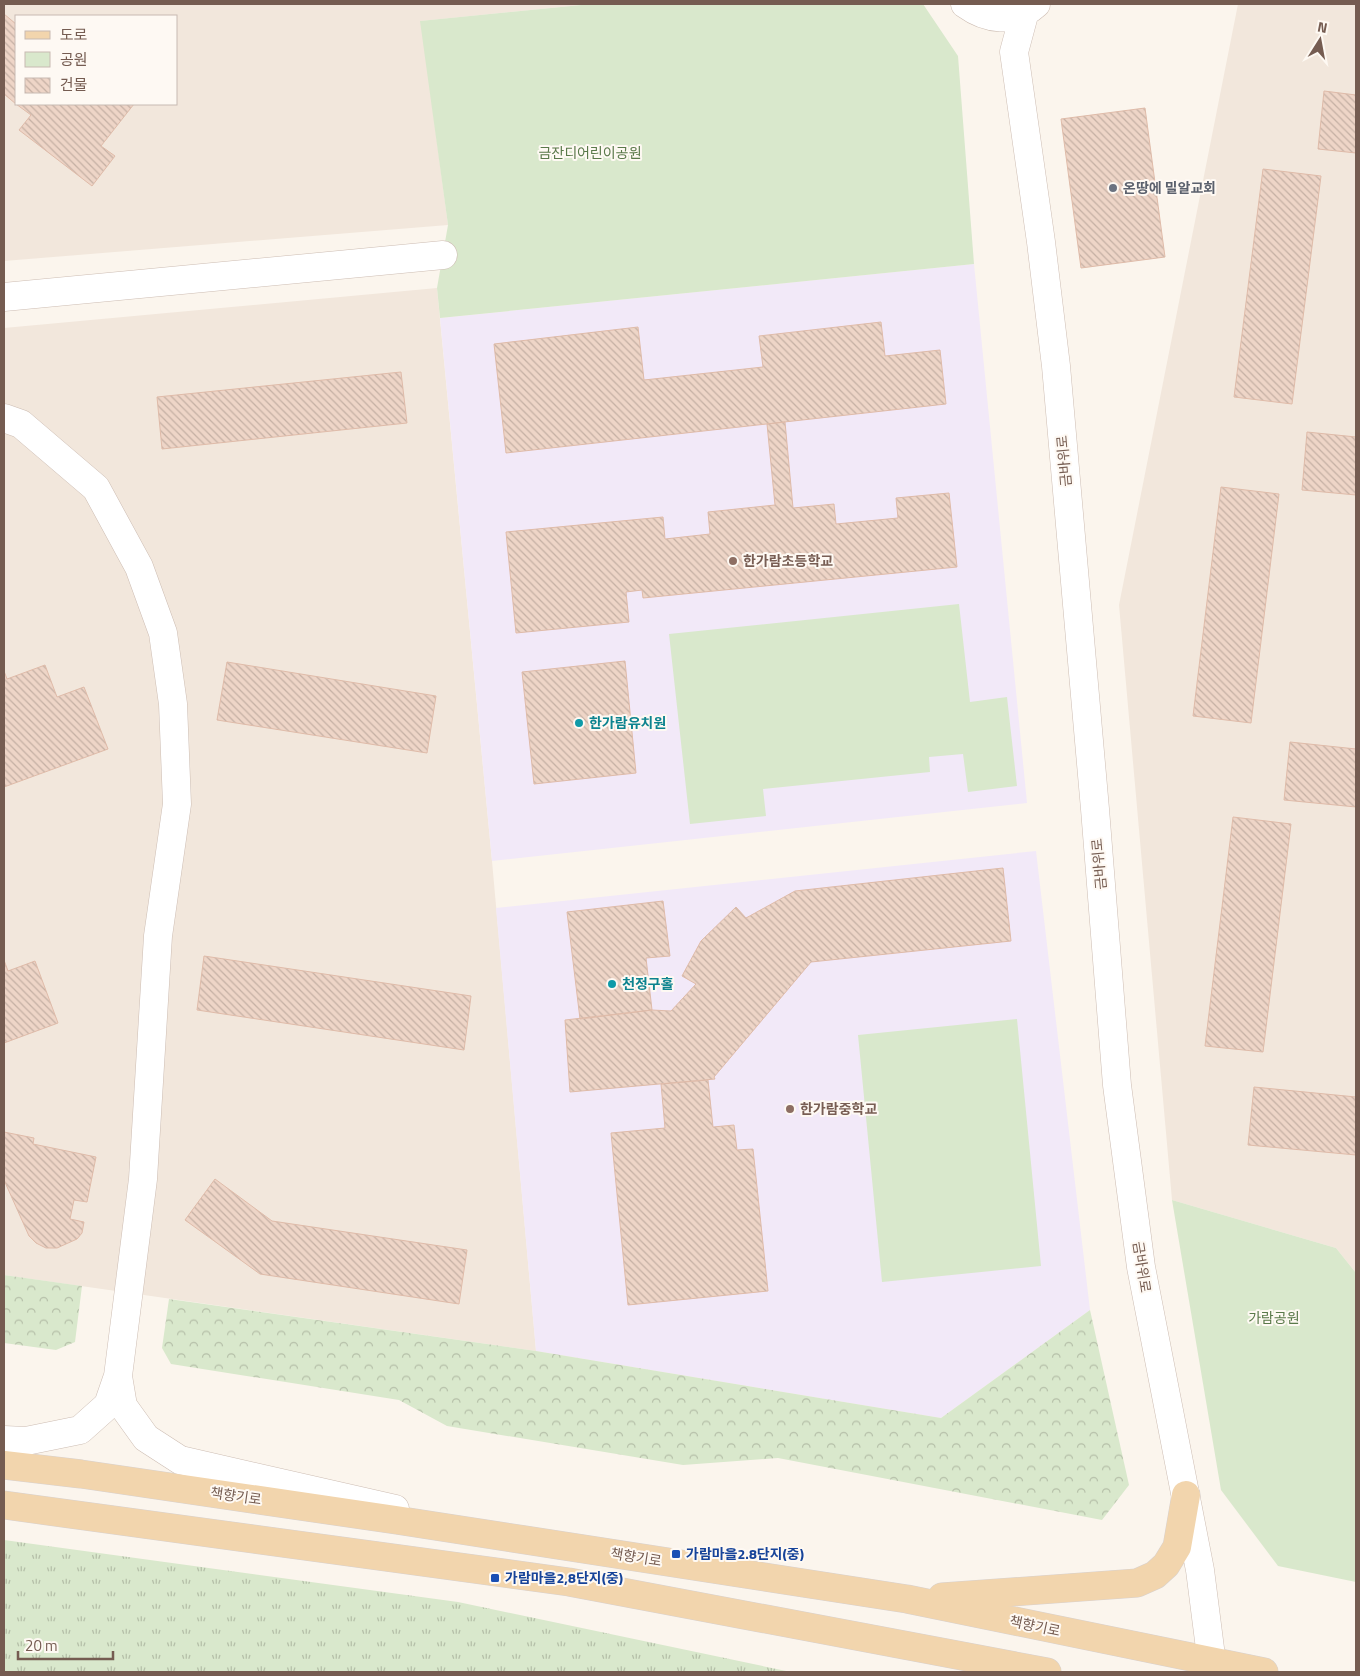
<svg xmlns="http://www.w3.org/2000/svg" width="1360" height="1676" font-family="'Titillium Web','Noto Sans KR',sans-serif">
<style>
.residential{fill:#f2e7dc;fill-rule:evenodd}
.education{fill:#f2e9f8}
.grass{fill:url(#grass-tufts)}
.forest{fill:url(#forest-crowns)}
.green{fill:#d9e8cc}
.building{fill:url(#building-back-hatch);stroke:#dfbba9}
.lines{fill:none;stroke-linecap:round;stroke-linejoin:round}
.minor-casing{stroke:#cdbdb3;stroke-width:29}
.major-casing{stroke:#d8d1ce;stroke-width:29}
.minor{stroke:#fff;stroke-width:28}
.major{stroke:#f2d5ad;stroke-width:28}
.worship-dot{fill:#6b7280;stroke:#fef9f3;stroke-width:2}
.education-dot{fill:#8d6e63;stroke:#fef9f3;stroke-width:2}
.culture-dot{fill:#0f9aa8;stroke:#fef9f3;stroke-width:2}
.transit-dot{fill:#1a4fb4;stroke:#fef9f3;stroke-width:2}
.labels{text-anchor:middle;stroke-width:4;stroke-linejoin:round;paint-order:stroke}
.park-label{font-size:14px;fill:#5a794a;stroke:#fef9f3}
.worship-label{font-size:14px;font-weight:bold;fill:#5b616d;stroke:#fef9f3;text-anchor:start}
.street-label{font-size:14px;fill:#755c51;stroke:#fef9f3}
.education-label{font-size:14px;font-weight:bold;fill:#785e54;stroke:#fef9f3;text-anchor:start}
.culture-label{font-size:14px;font-weight:bold;fill:#0d838f;stroke:#fef9f3;text-anchor:start}
.transit-label{font-size:14px;font-weight:bold;fill:#164399;stroke:#fef9f3;text-anchor:start}
</style>
<defs>
<pattern id="grass-tufts" width="24" height="20" patternUnits="userSpaceOnUse" patternTransform="scale(1.25)"><rect width="24" height="20" fill="#d9e8cc"/><path d="M3 7l-1-3M5 7V3M7 7l1-3M15 17l-1-3M17 17v-4M19 17l1-3" fill="none" stroke="#b5bfa8"/></pattern>
<pattern id="forest-crowns" width="20" height="18" patternUnits="userSpaceOnUse" patternTransform="scale(1.25)"><rect width="20" height="18" fill="#d9e8cc"/><path d="M2 6a3 3 0 1 1 6 0M12 15a3 3 0 1 1 6 0" fill="none" stroke="#b5bfa8"/></pattern>
<pattern id="building-back-hatch" width="6" height="6" patternUnits="userSpaceOnUse" patternTransform="scale(1.25)"><rect width="6" height="6" fill="#eed5c7"/><path d="M-1 5l2 2M0 0l6 6M5-1l2 2" fill="none" stroke="#c5b0a4"/></pattern>
</defs>
<rect width="100%" height="100%" fill="#fbf5ed"/>
<!-- residential -->
<path class="residential" d="M 4,4 L 591,4 L 421,21 L 448,225 L 4,261 ZM 16,16 L 176,16 L 176,104 L 16,104 Z
M 1238,4 L 1356,4 L 1356,1273 L 1336,1248 L 1172,1200 L 1119,605 Z
M 437,288 L 492,861 L 536,1351 L 4,1275 L 4,328 Z"/>
<!-- education -->
<path class="education" d="M 974,264 L 1027,803 L 492,861 L 440,318 Z
M 1036,851 L 1090,1310 L 941,1418 L 536,1351 L 496,908 Z"/>
<!-- grass -->
<path class="grass" d="M 4,1540 L 458,1602 L 791,1672 L 4,1672 Z"/>
<!-- forest -->
<path class="forest" d="M 4,1275 L 82,1286 L 75,1342 L 56,1350 L 4,1343 Z
M 169,1299 L 536,1351 L 941,1418 L 1090,1310 L 1129,1485 L 1102,1520 L 778,1458 L 683,1465 L 447,1426 L 399,1400 L 171,1364 L 162,1348 Z"/>
<!-- green -->
<path class="green" d="M 591,4 L 923,4 L 958,56 L 974,264 L 440,318 L 437,288 L 448,225 L 420,21 Z
M 959,604 L 970,702 L 1007,697 L 1017,786 L 968,792 L 963,754 L 929,757 L 930,772 L 763,789 L 766,816 L 690,824 L 669,634 Z
M 1017,1019 L 1041,1266 L 882,1282 L 858,1035 Z
M 1172,1200 L 1336,1248 L 1356,1273 L 1356,1582 L 1278,1566 L 1221,1490 Z"/>
<!-- building -->
<path class="building" d="M 4,14 L 16,24 L 16,104 L 4,94 Z
M 1324,91 L 1356,95 L 1356,153 L 1318,149 Z
M 16,104 L 134,104 L 101,146 L 115,156 L 92,186 L 19,130 L 31,115 Z
M 1145,108 L 1165,257 L 1081,268 L 1061,119 Z
M 1263,169 L 1321,176 L 1292,404 L 1234,397 Z
M 881,322 L 885,356 L 940,350 L 946,404 L 506,453 L 494,344 L 638,327 L 644,380 L 763,367 L 759,336 Z
M 401,372 L 407,423 L 162,449 L 157,397 Z
M 785,422 L 793,508 L 834,504 L 836,524 L 898,518 L 896,498 L 949,493 L 957,567 L 643,598 L 642,590 L 626,592 L 629,622 L 516,633 L 506,532 L 663,517 L 665,539 L 710,534 L 708,512 L 775,505 L 767,424 Z
M 1307,432 L 1356,437 L 1356,495 L 1302,490 Z
M 1221,487 L 1279,494 L 1251,723 L 1193,716 Z
M 625,661 L 636,773 L 534,784 L 522,672 Z
M 227,662 L 436,696 L 427,753 L 217,720 Z
M 45,665 L 57,697 L 84,687 L 108,749 L 4,787 L 4,671 L 7,679 Z
M 1290,742 L 1356,749 L 1356,807 L 1284,800 Z
M 1233,817 L 1291,824 L 1263,1052 L 1205,1046 Z
M 1003,868 L 1011,941 L 811,962 L 714,1077 L 715,1079 L 570,1092 L 565,1020 L 652,1010 L 671,1011 L 696,984 L 682,976 L 701,941 L 736,907 L 746,918 L 795,891 Z
M 663,901 L 670,956 L 646,958 L 652,1010 L 580,1019 L 567,912 Z
M 204,956 L 471,996 L 464,1050 L 197,1010 Z
M 4,960 L 8,971 L 35,961 L 58,1023 L 4,1043 Z
M 708,1080 L 713,1127 L 734,1125 L 737,1150 L 753,1149 L 768,1291 L 628,1305 L 611,1133 L 665,1128 L 661,1084 Z
M 1254,1087 L 1356,1097 L 1356,1155 L 1248,1145 Z
M 4,1132 L 34,1138 L 33,1144 L 96,1157 L 87,1202 L 74,1200 L 70,1219 L 84,1222 L 82,1233 L 77,1239 L 57,1248 L 46,1248 L 36,1243 L 29,1236 L 4,1180 Z
M 215,1179 L 272,1221 L 467,1250 L 459,1304 L 260,1274 L 185,1220 Z"/>
<g class="lines">
<defs>
<path id="minor" d="M 965,4 C 987,20 1014,24 1036,4
M 1025,11 L 1014,52 L 1041,242 L 1056,366 L 1095,809 L 1117,1085 L 1141,1267 L 1200,1570 L 1213,1672
M 4,297 L 443,255
M 4,418 L 21,424 L 96,488 L 139,567 L 163,633 L 173,704 L 177,804 L 158,936 L 143,1179 L 118,1376 L 108,1405 L 80,1430 L 26,1441 L 4,1440
M 118,1376 L 123,1406 L 146,1438 L 180,1460 L 395,1509"/>
<path id="major" d="M 4,1465 L 81,1474 L 396,1520 L 907,1599 L 1264,1672
M 4,1505 L 569,1582 L 1047,1672
M 942,1597 L 1137,1583 L 1155,1575 L 1166,1565 L 1177,1547 L 1186,1495"/>
</defs>
<!-- minor casing -->
<use href="#minor" class="minor-casing"/>
<!-- major casing -->
<use href="#major" class="major-casing"/>
<!-- minor -->
<use href="#minor" class="minor"/>
<!-- major -->
<use href="#major" class="major"/>
</g>
<!-- markers -->
<circle class="worship-dot" cx="1113" cy="188" r="5"/>
<g class="education-dot">
<circle cx="733" cy="561" r="5"/>
<circle cx="790" cy="1109" r="5"/>
</g>
<g class="culture-dot">
<circle cx="579" cy="723" r="5"/>
<circle cx="612" cy="984" r="5"/>
</g>
<g class="transit-dot">
<rect x="671" y="1549" width="10" height="10" rx="2.5"/>
<rect x="490" y="1573" width="10" height="10" rx="2.5"/>
</g>
<g class="labels">
<!-- park labels -->
<g class="park-label">
<text x="590" y="158">금잔디어린이공원</text>
<text x="1274" y="1323">가람공원</text>
</g>
<!-- worship labels -->
<g class="worship-label">
<text x="1123" y="193">온땅에 밀알교회</text>
</g>
<!-- street labels -->
<g class="street-label">
<text transform="translate(1064 461) rotate(-95)" y="5">금바위로</text>
<text transform="translate(1099 864) rotate(-95)" y="5">금바위로</text>
<text transform="translate(1142 1267) rotate(81)" y="5">금바위로</text>
<text transform="translate(236 1496) rotate(8)" y="5">책향기로</text>
<text transform="translate(636 1557) rotate(9)" y="5">책향기로</text>
<text transform="translate(1035 1626) rotate(12)" y="5">책향기로</text>
</g>
<!-- education labels -->
<g class="education-label">
<text x="743" y="566">한가람초등학교</text>
<text x="800" y="1114">한가람중학교</text>
</g>
<!-- culture labels -->
<g class="culture-label">
<text x="589" y="728">한가람유치원</text>
<text x="622" y="989">천정구홀</text>
</g>
<!-- transit labels -->
<g class="transit-label">
<text x="686" y="1559">가람마을2.8단지(중)</text>
<text x="505" y="1583">가람마을2,8단지(중)</text>
</g>
</g>
<!-- border -->
<rect width="1360" height="1676" fill="none" stroke="#755c51" stroke-width="10"/>
<!-- legend -->
<rect x="15" y="15" width="162" height="90" fill="#fef9f3" stroke="#c7bab2"/>
<rect x="25" y="31" width="25" height="8" fill="#f2d5ad" stroke="#c7bab2"/>
<text x="60" y="40" font-size="15" fill="#755c51">도로</text>
<rect x="25" y="52" width="25" height="15" fill="#d9e8cc" stroke="#c7bab2"/>
<text x="60" y="65" font-size="15" fill="#755c51">공원</text>
<rect x="25" y="78" width="25" height="15" fill="url(#building-back-hatch)" stroke="#c7bab2"/>
<text x="60" y="90" font-size="15" fill="#755c51">건물</text>
<!-- north arrow -->
<g transform="translate(1320 40) rotate(11)" stroke="#fef9f3" stroke-width="4" paint-order="stroke">
<path d="M0-4L9 19L0 12L-9 19Z" fill="#755c51"/>
<text y="-8" font-size="14" font-weight="bold" text-anchor="middle" fill="#755c51">N</text>
</g>
<!-- scale -->
<path d="M18 1651v8h95v-8" fill="none" stroke="#755c51" stroke-width="2.5"/>
<text x="25" y="1651" font-size="15" fill="#755c51" stroke="#fef9f3" stroke-width="4" paint-order="stroke">20 m</text>
</svg>
